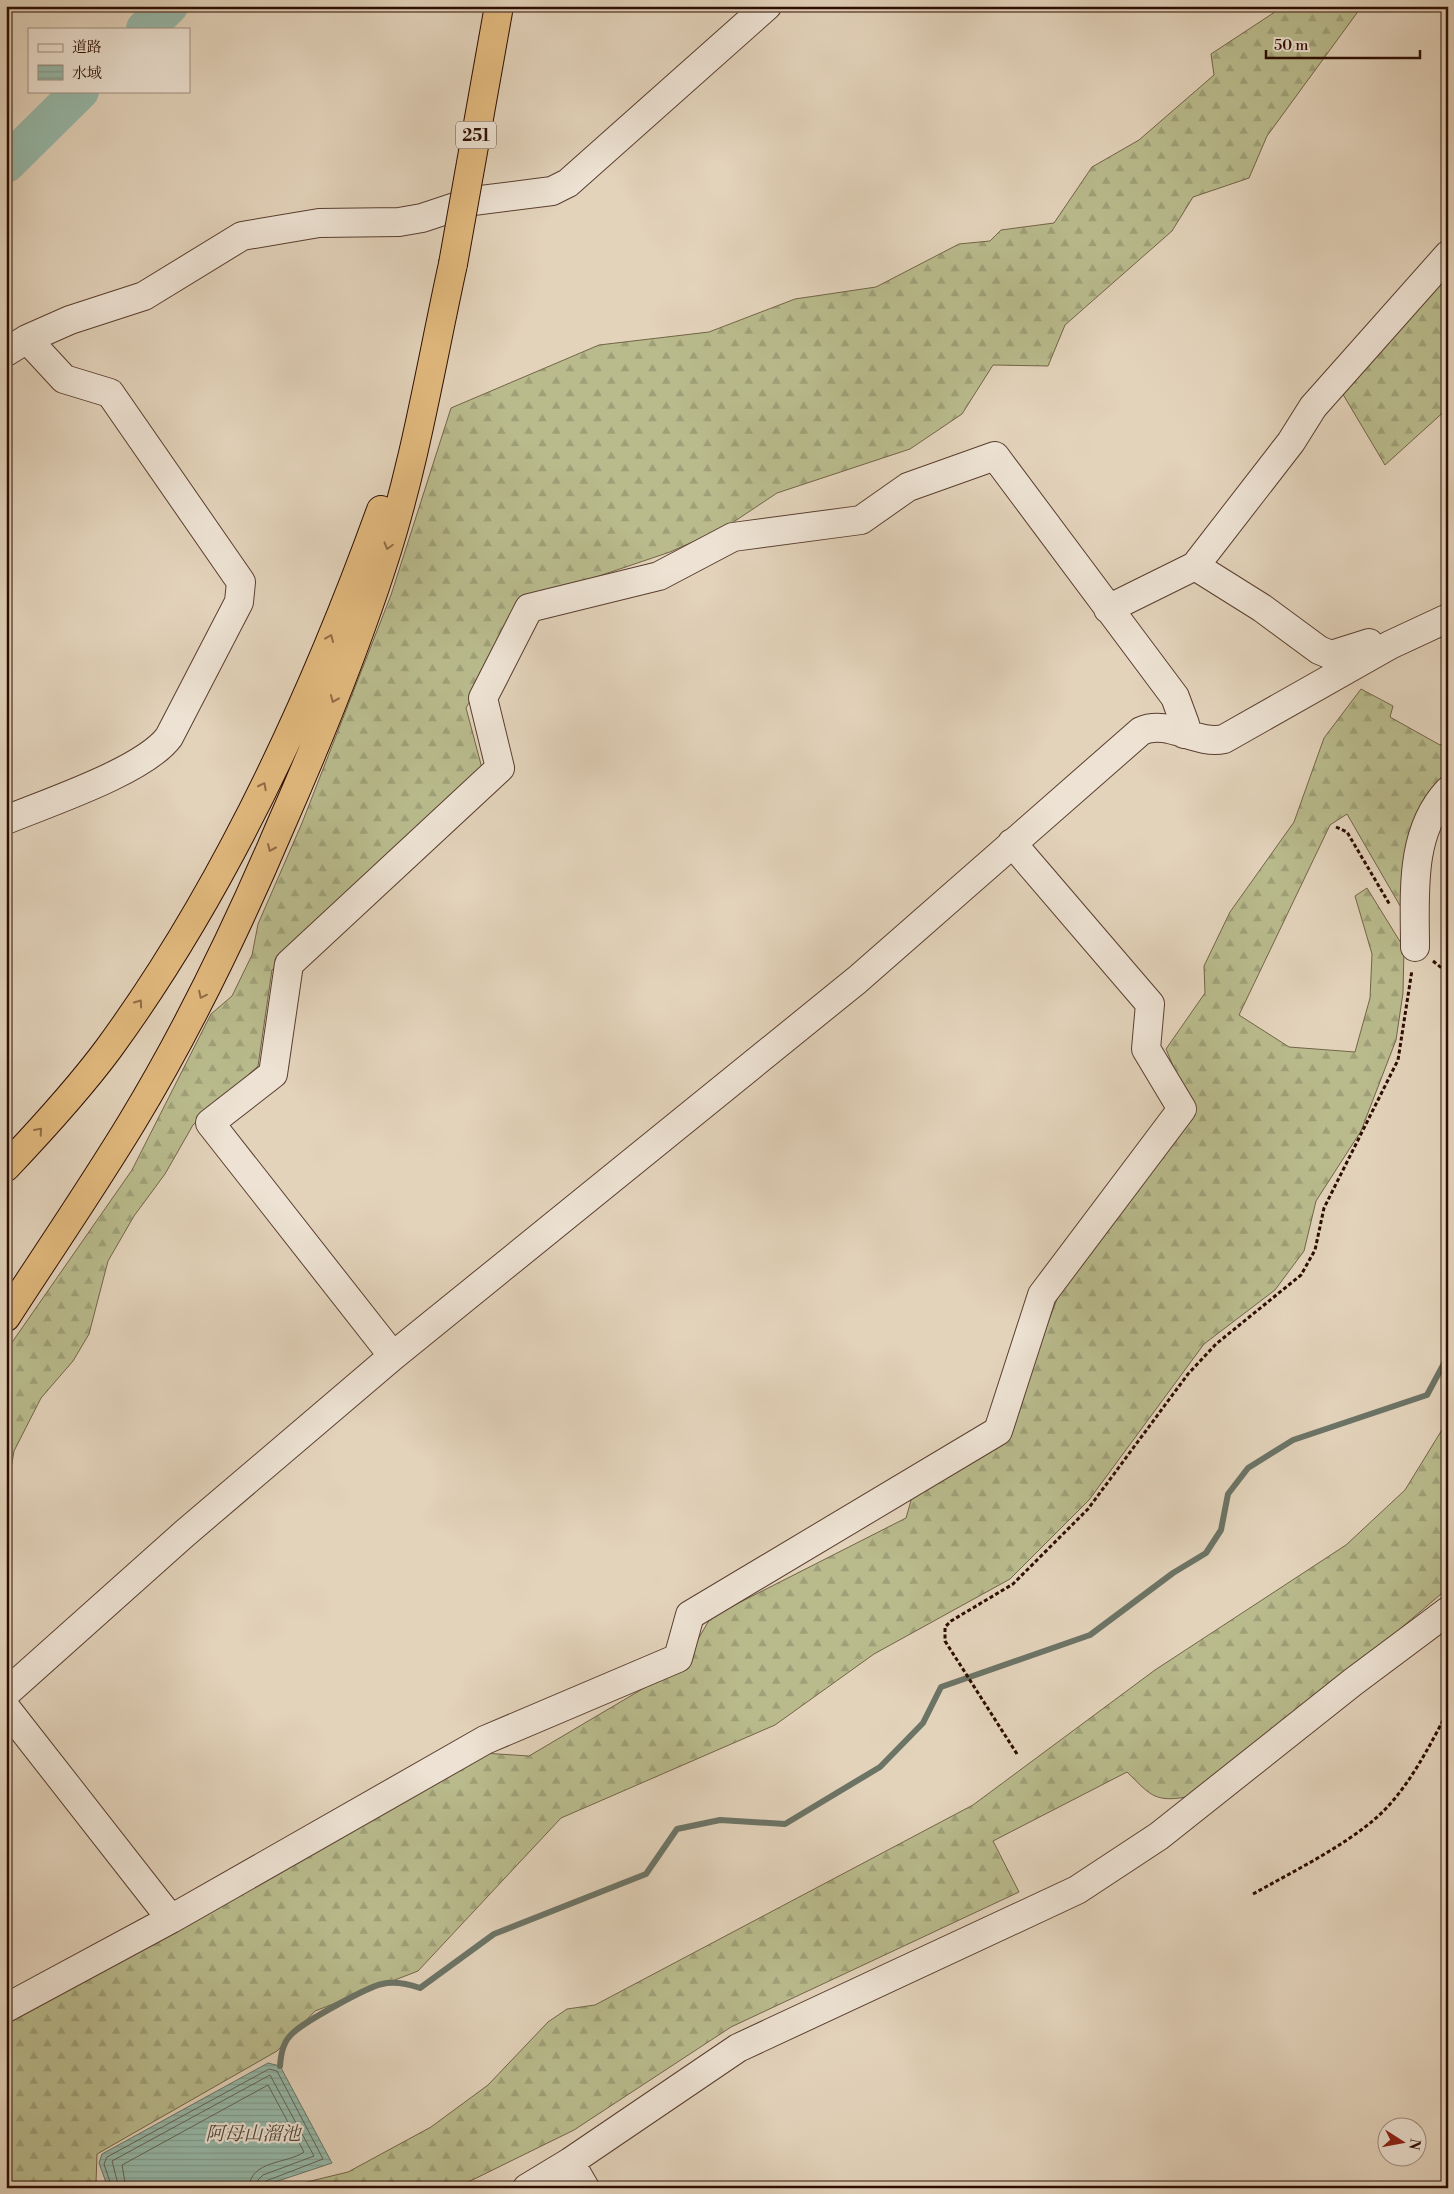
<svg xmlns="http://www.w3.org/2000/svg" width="1454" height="2194" font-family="'Libre Bodoni','Noto Serif JP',serif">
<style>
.forest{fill:url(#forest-firs);stroke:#736447}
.water{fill:url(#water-rules);stroke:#6c7466}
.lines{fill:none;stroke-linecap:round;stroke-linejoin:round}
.shore{stroke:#626356;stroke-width:1}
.stream{stroke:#6c7466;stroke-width:6}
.river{stroke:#96b9aa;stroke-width:38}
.minor-casing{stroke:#5a3e30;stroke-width:30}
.highway-casing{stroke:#2d0d01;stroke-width:30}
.path{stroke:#2d0d01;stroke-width:3;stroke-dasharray:4 2.5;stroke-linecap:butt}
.minor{stroke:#ede2d3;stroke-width:28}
.highway{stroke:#e2ba7e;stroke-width:28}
.highway-bridge-casing{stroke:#2d0d01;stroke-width:30;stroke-linecap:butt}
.highway-bridge{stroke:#e2ba7e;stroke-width:28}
.oneway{stroke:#916c46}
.labels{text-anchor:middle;stroke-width:4.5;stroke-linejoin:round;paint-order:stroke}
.shield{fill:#ede2d3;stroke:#674d40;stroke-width:1}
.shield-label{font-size:16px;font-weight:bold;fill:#2d0d01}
.water-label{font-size:19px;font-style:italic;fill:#52493c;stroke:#ede2d3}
</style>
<defs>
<pattern id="forest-firs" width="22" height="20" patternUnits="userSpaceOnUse" patternTransform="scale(1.25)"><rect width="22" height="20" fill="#b9bb8d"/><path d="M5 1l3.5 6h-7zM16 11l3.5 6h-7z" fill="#9fa078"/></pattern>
<pattern id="water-rules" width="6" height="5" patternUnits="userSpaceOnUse" patternTransform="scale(1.25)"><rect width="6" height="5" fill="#96b9aa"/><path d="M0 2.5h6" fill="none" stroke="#829e90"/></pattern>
</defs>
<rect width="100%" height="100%" fill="#e3d3bb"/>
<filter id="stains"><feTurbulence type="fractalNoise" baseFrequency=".004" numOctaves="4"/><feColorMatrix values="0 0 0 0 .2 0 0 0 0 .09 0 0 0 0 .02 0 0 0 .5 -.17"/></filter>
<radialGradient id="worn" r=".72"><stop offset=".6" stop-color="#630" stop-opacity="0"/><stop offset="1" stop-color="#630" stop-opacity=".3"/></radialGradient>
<!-- forest -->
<path class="forest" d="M 1284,6 L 1362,6 L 1267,136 L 1249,178 L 1193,197 L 1172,231 L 1065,325 L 1048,366 L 993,365 L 962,414 L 910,449 L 777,493 L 726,527 L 670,552 L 528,600 L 466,708 L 483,772 L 272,970 L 258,1066 L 193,1125 L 165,1174 L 134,1216 L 108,1261 L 89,1334 L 73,1361 L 41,1398 L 14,1451 L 9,1481 L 6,1482 L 6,1351 L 132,1170 L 211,1014 L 232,996 L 252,955 L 258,924 L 302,823 L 391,595 L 451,408 L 599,345 L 709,332 L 795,299 L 876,287 L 959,244 L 990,241 L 1001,230 L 1054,223 L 1092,167 L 1139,140 L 1214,75 L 1211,54 Z
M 1448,274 L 1448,408 L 1385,465 L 1341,391 Z
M 1361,689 L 1393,706 L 1390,717 L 1440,745 L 1448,741 L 1448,787 L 1410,923 L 1347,814 L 1330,825 L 1239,1015 L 1289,1047 L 1355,1052 L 1370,998 L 1372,954 L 1355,896 L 1367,888 L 1404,948 L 1403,993 L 1396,1040 L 1361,1131 L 1316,1201 L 1304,1251 L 1275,1290 L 1204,1344 L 1089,1500 L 1010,1579 L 874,1654 L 775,1725 L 561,1818 L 418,1971 L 315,2011 L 277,2051 L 97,2154 L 96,2183 L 99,2188 L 6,2188 L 6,2022 L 483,1753 L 529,1756 L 683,1665 L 711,1617 L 906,1518 L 914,1490 L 1002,1441 L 1059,1294 L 1191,1109 L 1166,1049 L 1205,993 L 1204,966 L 1230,912 L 1294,822 L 1324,738 Z
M 1448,1420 L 1448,1554 L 1442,1560 L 1448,1575 L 1448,1588 L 1339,1681 L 1186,1797 C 1153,1803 1149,1793 1127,1772 L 993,1841 L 1019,1892 L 731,2027 L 574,2130 L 456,2188 L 282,2188 L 348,2172 L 431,2127 L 488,2085 L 548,2022 L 567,2009 L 595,2005 L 973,1805 L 1155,1670 L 1346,1545 L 1405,1490 Z"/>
<!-- water -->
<path class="water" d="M 268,2063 L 280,2066 L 332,2163 L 257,2188 L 108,2188 L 99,2163 L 102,2154 Z"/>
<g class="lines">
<!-- shore -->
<path class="shore" d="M 112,2188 L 104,2164 L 107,2157 L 269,2069 L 277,2071 L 323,2159 L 266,2181 L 262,2188
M 119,2188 L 112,2161 L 270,2075 L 314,2156 L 263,2175 L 258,2180 L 256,2188
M 126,2188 L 122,2165 L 268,2085 L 304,2152 C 287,2164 250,2160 249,2188"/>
<!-- stream -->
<path class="stream" d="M 280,2066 C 281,2053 283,2041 294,2032 C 306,2021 367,1987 382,1984 C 394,1981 408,1984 420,1988 L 494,1934 L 646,1874 L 677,1829 L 720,1820 L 785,1824 L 880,1767 L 923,1723 L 941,1687 L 1090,1635 L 1173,1573 L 1206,1553 L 1221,1530 L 1228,1494 L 1248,1468 L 1293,1440 L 1427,1395 L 1448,1356"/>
<!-- river -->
<path class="river" d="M 145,29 L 169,6
M 6,164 L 80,91"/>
<defs>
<path id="minor" d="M 6,352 L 27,339 L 70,320 L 144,296 L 242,236 L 319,223 L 399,222 L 422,218 L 473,201 L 552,191 L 568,183 L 767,6
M 1195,566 L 1262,608 L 1319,650 L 1331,655 L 1369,643
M 1108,609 L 1195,566 L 1291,442 L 1313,407 L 1448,255
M 6,820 C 47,803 144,771 169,737 L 239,602 L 241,582 L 110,393 L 64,379 L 27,339
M 1415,947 C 1415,894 1409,833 1448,791
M 393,1356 L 210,1123 L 273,1074 L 289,964 L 500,768 L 483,698 L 529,608 L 659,576 L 733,537 L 861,520 L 908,487 L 995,456 L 1175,697 L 1185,724 L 1184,734
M 6,1693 L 184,1534 L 393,1356 L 857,980 L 1141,731 C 1169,719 1195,745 1224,739 L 1390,645 L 1448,618
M 6,1708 L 171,1919
M 6,2008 L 171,1919 L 485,1740 L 678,1658 L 690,1615 L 998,1431 L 1042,1295 L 1182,1109 L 1146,1049 L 1150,1004 L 1012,843
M 570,2162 L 585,2188
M 527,2188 L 570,2162 L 738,2048 L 1077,1890 L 1159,1836 L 1353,1682 L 1448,1611"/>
<path id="highway" d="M 6,1167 C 42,1129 78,1090 109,1048 C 225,889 314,695 381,510
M 6,1317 C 48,1252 92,1188 132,1122 C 189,1028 237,928 280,827 C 318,741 354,653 383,563 C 415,465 431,364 453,264"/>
</defs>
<!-- minor casing -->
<use href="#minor" class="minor-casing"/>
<!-- highway casing -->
<use href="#highway" class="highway-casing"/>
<!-- path -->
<path class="path" d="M 1336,827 L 1347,832 L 1390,905
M 1433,961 L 1448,973
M 1017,1754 L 945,1641 L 945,1627 L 951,1621 L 1013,1584 L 1088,1509 L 1188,1374 L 1216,1344 L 1301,1275 L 1315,1250 L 1324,1208 L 1398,1060 L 1412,970
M 1253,1894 C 1292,1872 1343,1847 1376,1818 C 1407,1791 1429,1747 1448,1711"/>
<!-- minor -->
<use href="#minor" class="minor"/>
<!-- highway -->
<use href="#highway" class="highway"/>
<defs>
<path id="highway-bridge" d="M 453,264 L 499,6"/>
</defs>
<!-- highway-bridge casing -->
<use href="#highway-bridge" class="highway-bridge-casing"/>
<!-- highway-bridge -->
<use href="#highway-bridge" class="highway-bridge"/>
</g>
<!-- one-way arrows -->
<defs><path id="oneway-chevron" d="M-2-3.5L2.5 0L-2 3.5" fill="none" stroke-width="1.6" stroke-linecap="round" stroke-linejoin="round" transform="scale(1.25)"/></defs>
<g class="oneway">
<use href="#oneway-chevron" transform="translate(388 546) rotate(106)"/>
<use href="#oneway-chevron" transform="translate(330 638) rotate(-67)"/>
<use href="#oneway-chevron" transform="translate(334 699) rotate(112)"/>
<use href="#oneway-chevron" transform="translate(263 786) rotate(-63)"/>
<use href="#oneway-chevron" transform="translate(271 848) rotate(114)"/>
<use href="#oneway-chevron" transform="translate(202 995) rotate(116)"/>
<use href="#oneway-chevron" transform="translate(139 1003) rotate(-55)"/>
<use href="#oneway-chevron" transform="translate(39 1131) rotate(-49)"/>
</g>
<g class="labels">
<!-- shield labels -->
<rect class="shield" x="456" y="121.5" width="40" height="27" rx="4"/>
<g class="shield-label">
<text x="476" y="141">251</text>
</g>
<!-- water labels -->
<g class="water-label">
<text x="253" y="2140">阿母山溜池</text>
</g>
</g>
<!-- margin -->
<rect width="1454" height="2194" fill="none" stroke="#e3d3bb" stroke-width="25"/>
<rect x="8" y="8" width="1439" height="2179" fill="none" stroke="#2d0d01" stroke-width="2.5"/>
<rect x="12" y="12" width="1429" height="2169" fill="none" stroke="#2d0d01"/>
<!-- legend -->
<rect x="28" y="28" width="162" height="65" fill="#ede2d3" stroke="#a08d7f"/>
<rect x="38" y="44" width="25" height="8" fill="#ede2d3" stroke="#a08d7f"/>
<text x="72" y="52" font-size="15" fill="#2d0d01">道路</text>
<rect x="38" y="65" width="25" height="15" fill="url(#water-rules)" stroke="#a08d7f"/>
<text x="72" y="78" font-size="15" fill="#2d0d01">水域</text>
<!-- north arrow -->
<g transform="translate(1402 2142) rotate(101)"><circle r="24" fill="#ede2d3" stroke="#a08d7f"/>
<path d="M0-4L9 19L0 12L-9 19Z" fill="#8f2418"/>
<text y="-8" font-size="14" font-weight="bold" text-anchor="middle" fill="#2d0d01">N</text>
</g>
<!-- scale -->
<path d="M1266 50v8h154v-8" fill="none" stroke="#2d0d01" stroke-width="2.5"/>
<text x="1274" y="50" font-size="15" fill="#2d0d01" stroke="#ede2d3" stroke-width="4" paint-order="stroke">50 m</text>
<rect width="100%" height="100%" filter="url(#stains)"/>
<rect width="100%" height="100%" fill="url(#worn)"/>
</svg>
